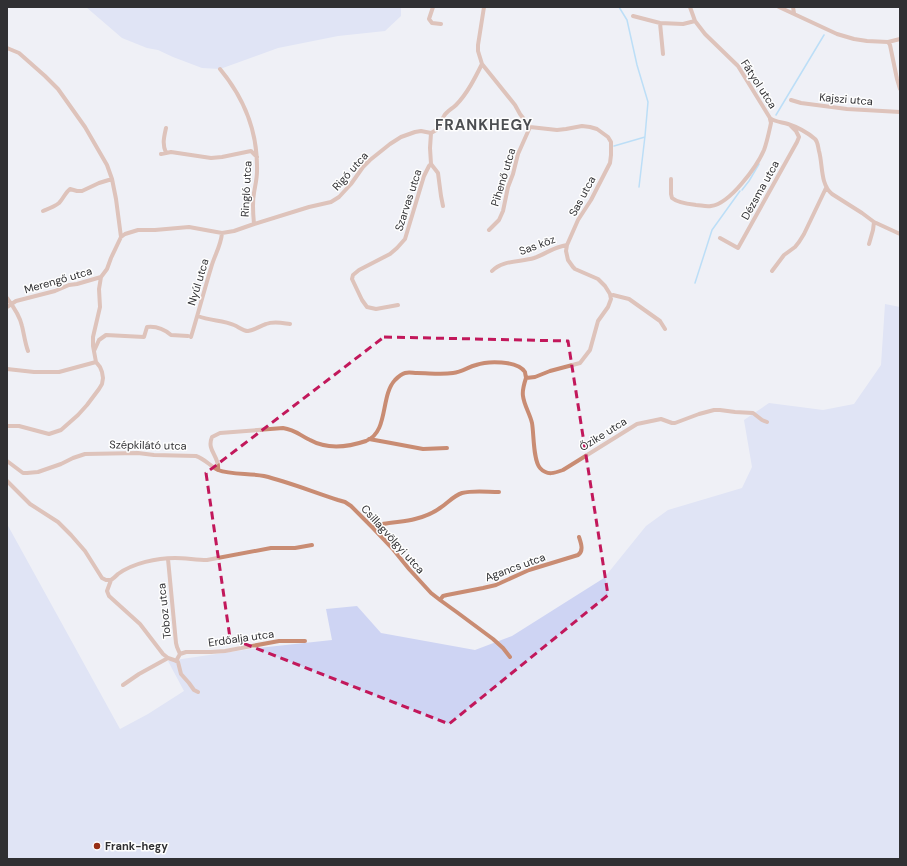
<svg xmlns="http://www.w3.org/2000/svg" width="907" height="866" font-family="'DM Sans',sans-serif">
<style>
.green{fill:#ced4f3}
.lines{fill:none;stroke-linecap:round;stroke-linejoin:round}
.stream{stroke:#7fc8f8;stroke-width:1.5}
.minor{stroke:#c98c73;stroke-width:4}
.marked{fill:none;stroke:#c2185b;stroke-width:3;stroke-dasharray:8 5;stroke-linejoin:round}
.poi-dot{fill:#972e15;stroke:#fefefe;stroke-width:1.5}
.labels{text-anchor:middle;stroke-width:3;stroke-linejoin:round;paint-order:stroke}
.street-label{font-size:11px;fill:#303033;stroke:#fefefe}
.poi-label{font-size:11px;font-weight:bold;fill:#303033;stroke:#fefefe;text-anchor:start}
.district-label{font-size:15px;font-weight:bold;letter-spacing:1px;fill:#4c4e52;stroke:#fefefe}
</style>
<rect width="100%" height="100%" fill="#eff0f6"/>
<!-- green -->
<path class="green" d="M 86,7 L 401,7 L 401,16 L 385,31 L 338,36 L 278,48 L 220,69 L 202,68 L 173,57 L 158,50 L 147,48 L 122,38 Z
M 885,304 L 900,307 L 900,859 L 7,859 L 7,524 L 120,729 L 148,714 L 184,691 L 168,661 L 258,648 L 332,640 L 326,609 L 357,606 L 381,633 L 475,650 L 512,636 L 604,578 L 646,526 L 668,510 L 742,488 L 752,467 L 744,420 L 769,403 L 823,410 L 854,404 L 881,365 Z"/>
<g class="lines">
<!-- stream -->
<path class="stream" d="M 619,7 L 627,20 L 637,65 L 648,102 L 645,136 L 639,187
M 776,115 L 824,35
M 614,146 L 645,137
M 742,190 L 749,181 L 759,164
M 695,283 L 712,230 L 740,191"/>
<!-- minor -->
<path class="minor" d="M 433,7 L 429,19 L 432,23 L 441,24
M 690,7 L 695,21 L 705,34 L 738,66 L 770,118 C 775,122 782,122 788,124 C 797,127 808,133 815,139 C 818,142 818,147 819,151 C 823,165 820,184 832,194 L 862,213 L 874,222 L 900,234
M 779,7 L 837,34 L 854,39 L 867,41 L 888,42 L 900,39
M 793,7 L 794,13
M 633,16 L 660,23 L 683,24 L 695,21
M 660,23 L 663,54
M 888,42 L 890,45 L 897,79 L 900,89
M 7,48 L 19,53 L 45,76 L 58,89 L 85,127 L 107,165 L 112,179 L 116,199 L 121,237
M 482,64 L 515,105 L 520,114 L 530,127 L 557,130 L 566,129 L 582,126 L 590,127 L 597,129 L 608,137 L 611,142 L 611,155 L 610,163 L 591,200 L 578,220 L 567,245 L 566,251 L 568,260 L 573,267 L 575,269 L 598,279 L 605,286 L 610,294 L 611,299 L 608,307 L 598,321 L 590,350 L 580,363 L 550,371 L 535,377 L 526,378
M 220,69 C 244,98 258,133 257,171 C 257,179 255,186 254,193 C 252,203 253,213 254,224
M 791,100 L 801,103 L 847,109 L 900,112
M 166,128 C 164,137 162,144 166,153
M 431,133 C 443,127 438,125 444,116 C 447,111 452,109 456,105 C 467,94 475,78 482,64 L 478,51 L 478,45 L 484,7
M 161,154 L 171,152 L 211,158 L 222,157 L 251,151 L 257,157
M 431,164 L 438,173 L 441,196 L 443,206
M 671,179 L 671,194 L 672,198 C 678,203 688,204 696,205 C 700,205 706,207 711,206 C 730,204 757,166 764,150 C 767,142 769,132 771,123 L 770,119
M 43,211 C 48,209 54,207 59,203 C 63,199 65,193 70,189 L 77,191 L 82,191 L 99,183 L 112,179
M 489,230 L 499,220 L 503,211 L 508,187 L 513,174 L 518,154 L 530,127
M 720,238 L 738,248 L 797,142 L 799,137 L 796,131 L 791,126
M 869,244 L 873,230 L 874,222
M 492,271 C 502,260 521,262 534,258 C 546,254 553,247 567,245
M 772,271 L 784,255 L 795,247 L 799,242 L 804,234 L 826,188
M 611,296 L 613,295 L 629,299 L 660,321 L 665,329
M 7,298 C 13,306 20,316 22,326 C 24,334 25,343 28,351
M 398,305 L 376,309 L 367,307 L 362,300 L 352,279 L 353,275 L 359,270 L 390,254 L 397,248 L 405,239 L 424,176 L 429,166 L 431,164 L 430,148 L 431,133
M 7,307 L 16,301 L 55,291 L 69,285 L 77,284 L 101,277 L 107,269 L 111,258 L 121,237 L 125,234 L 138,230 L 155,230 L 189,227 L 222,233 L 234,231 L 254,224 L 309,207 L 331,202 L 339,197 L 351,184 L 363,167 L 370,160 L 390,144 L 401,137 L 415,132 L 421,131 L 431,133
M 198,316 C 210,321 223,320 234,325 C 239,327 243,331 248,331 C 255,330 260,326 266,324 C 274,321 282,323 290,324
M 191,337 C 198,314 204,291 211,268 C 214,256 221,246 222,233
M 94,351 L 99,340 L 106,335 L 144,337 L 147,327 C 156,326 164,329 171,335 L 188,336
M 7,369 L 34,372 L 59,372 L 96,362
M 526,378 C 524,384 522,390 523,396 C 524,405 530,414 532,423 C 534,434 533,460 540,468 C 547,476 555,473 563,470 L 637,424 L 661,419 L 672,423 L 675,423 L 699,414 L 714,410 L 720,410 L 735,412 L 753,413 L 762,420 L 767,422
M 7,426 L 19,426 L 49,434 L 61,430 L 78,415 L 87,405 L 99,389 L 102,384 L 103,378 L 102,372 L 100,367 L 96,362 L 93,346 L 93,337 L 100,307 L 99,289 L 101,277
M 369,439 L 391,443 L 423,449 L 447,448
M 7,461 L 23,473 L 27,473 L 38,472 L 61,464 L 73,458 L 85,454 L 138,453 L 154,455 L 196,456 C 205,459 210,466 218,470 C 220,456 206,451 212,437 L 220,433 L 283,428 C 296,430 299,435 310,440 C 328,450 348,447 366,441 C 389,432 380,396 395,380 C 398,377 401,374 405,373 C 409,372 413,373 417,373 C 429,373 441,375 453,373 C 462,372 468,367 476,365 C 487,361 517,360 525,372 C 525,373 526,377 526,378
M 218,470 C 231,475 250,473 264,476 C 289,482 313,492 338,500 L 345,502 L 351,506 L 373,528 L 392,548 L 409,569 L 431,593 L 440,600 L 458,613 L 493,639 L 503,648 L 510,657
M 7,481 L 30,504 L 58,522 L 71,535 L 85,551 L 102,578 L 106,580 L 111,580 L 107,591 L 109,596 L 140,624 L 163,654 L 168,658
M 373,528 C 382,521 403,523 415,519 C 423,517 433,513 440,508 C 448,503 453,496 462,493 C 474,490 487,492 499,492
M 168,559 L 176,643 L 177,647 L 180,654 L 176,661
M 111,580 C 114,578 116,576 118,574 C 133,563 157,558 175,558 C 186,558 196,560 207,560 L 271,548 L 295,548 L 312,545
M 440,600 L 443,596 L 447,595 L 483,588 L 496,585 L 529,570 L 578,555 C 584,551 581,543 579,537
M 180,654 L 186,652 L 211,652 L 225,651 L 279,641 L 305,641
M 123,685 L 139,674 L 168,658 L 174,660 L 178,662 L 181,674 L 189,683 L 194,690 L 198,692"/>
</g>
<!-- marked area -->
<path d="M0 0H907V866H0ZM 384,337 L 568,341 L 608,595 L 449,724 L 230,638 L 206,473 Z" fill="#eff0f6" fill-opacity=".55" fill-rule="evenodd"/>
<path class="marked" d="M 384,337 L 568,341 L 608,595 L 449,724 L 230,638 L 206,473 Z"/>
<!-- markers -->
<circle class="poi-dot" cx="97" cy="846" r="4"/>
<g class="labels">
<!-- street labels -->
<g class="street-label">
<text transform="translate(759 84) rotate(57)" y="4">Fátyol utca</text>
<text transform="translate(846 99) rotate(5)" y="4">Kajszi utca</text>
<text transform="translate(350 171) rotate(-48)" y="4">Rigó utca</text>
<text transform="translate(503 177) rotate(-73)" y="4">Pihenő utca</text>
<text transform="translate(246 189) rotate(-87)" y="4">Ringló utca</text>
<text transform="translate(760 190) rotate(-61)" y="4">Dézsma utca</text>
<text transform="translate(582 196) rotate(-62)" y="4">Sas utca</text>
<text transform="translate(408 200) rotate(-72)" y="4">Szarvas utca</text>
<text transform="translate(537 245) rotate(-20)" y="4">Sas köz</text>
<text transform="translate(58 280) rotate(-16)" y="4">Merengő utca</text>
<text transform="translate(198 282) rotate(-73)" y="4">Nyúl utca</text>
<text transform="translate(603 434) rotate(-32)" y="4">Őzike utca</text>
<text transform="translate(148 445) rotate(1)" y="4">Szépkilátó utca</text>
<text transform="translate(393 539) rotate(48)" y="4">Csillagvölgyi utca</text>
<text transform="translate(515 567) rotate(-20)" y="4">Agancs utca</text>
<text transform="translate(164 611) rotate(-96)" y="4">Toboz utca</text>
<text transform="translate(241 638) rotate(-8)" y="4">Erdőalja utca</text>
</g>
<!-- poi labels -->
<g class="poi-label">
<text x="105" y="850">Frank-hegy</text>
</g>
<!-- district labels -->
<g class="district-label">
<text x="484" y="130">FRANKHEGY</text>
</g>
</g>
<!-- border -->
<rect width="907" height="866" fill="none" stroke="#303033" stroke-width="16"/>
</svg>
